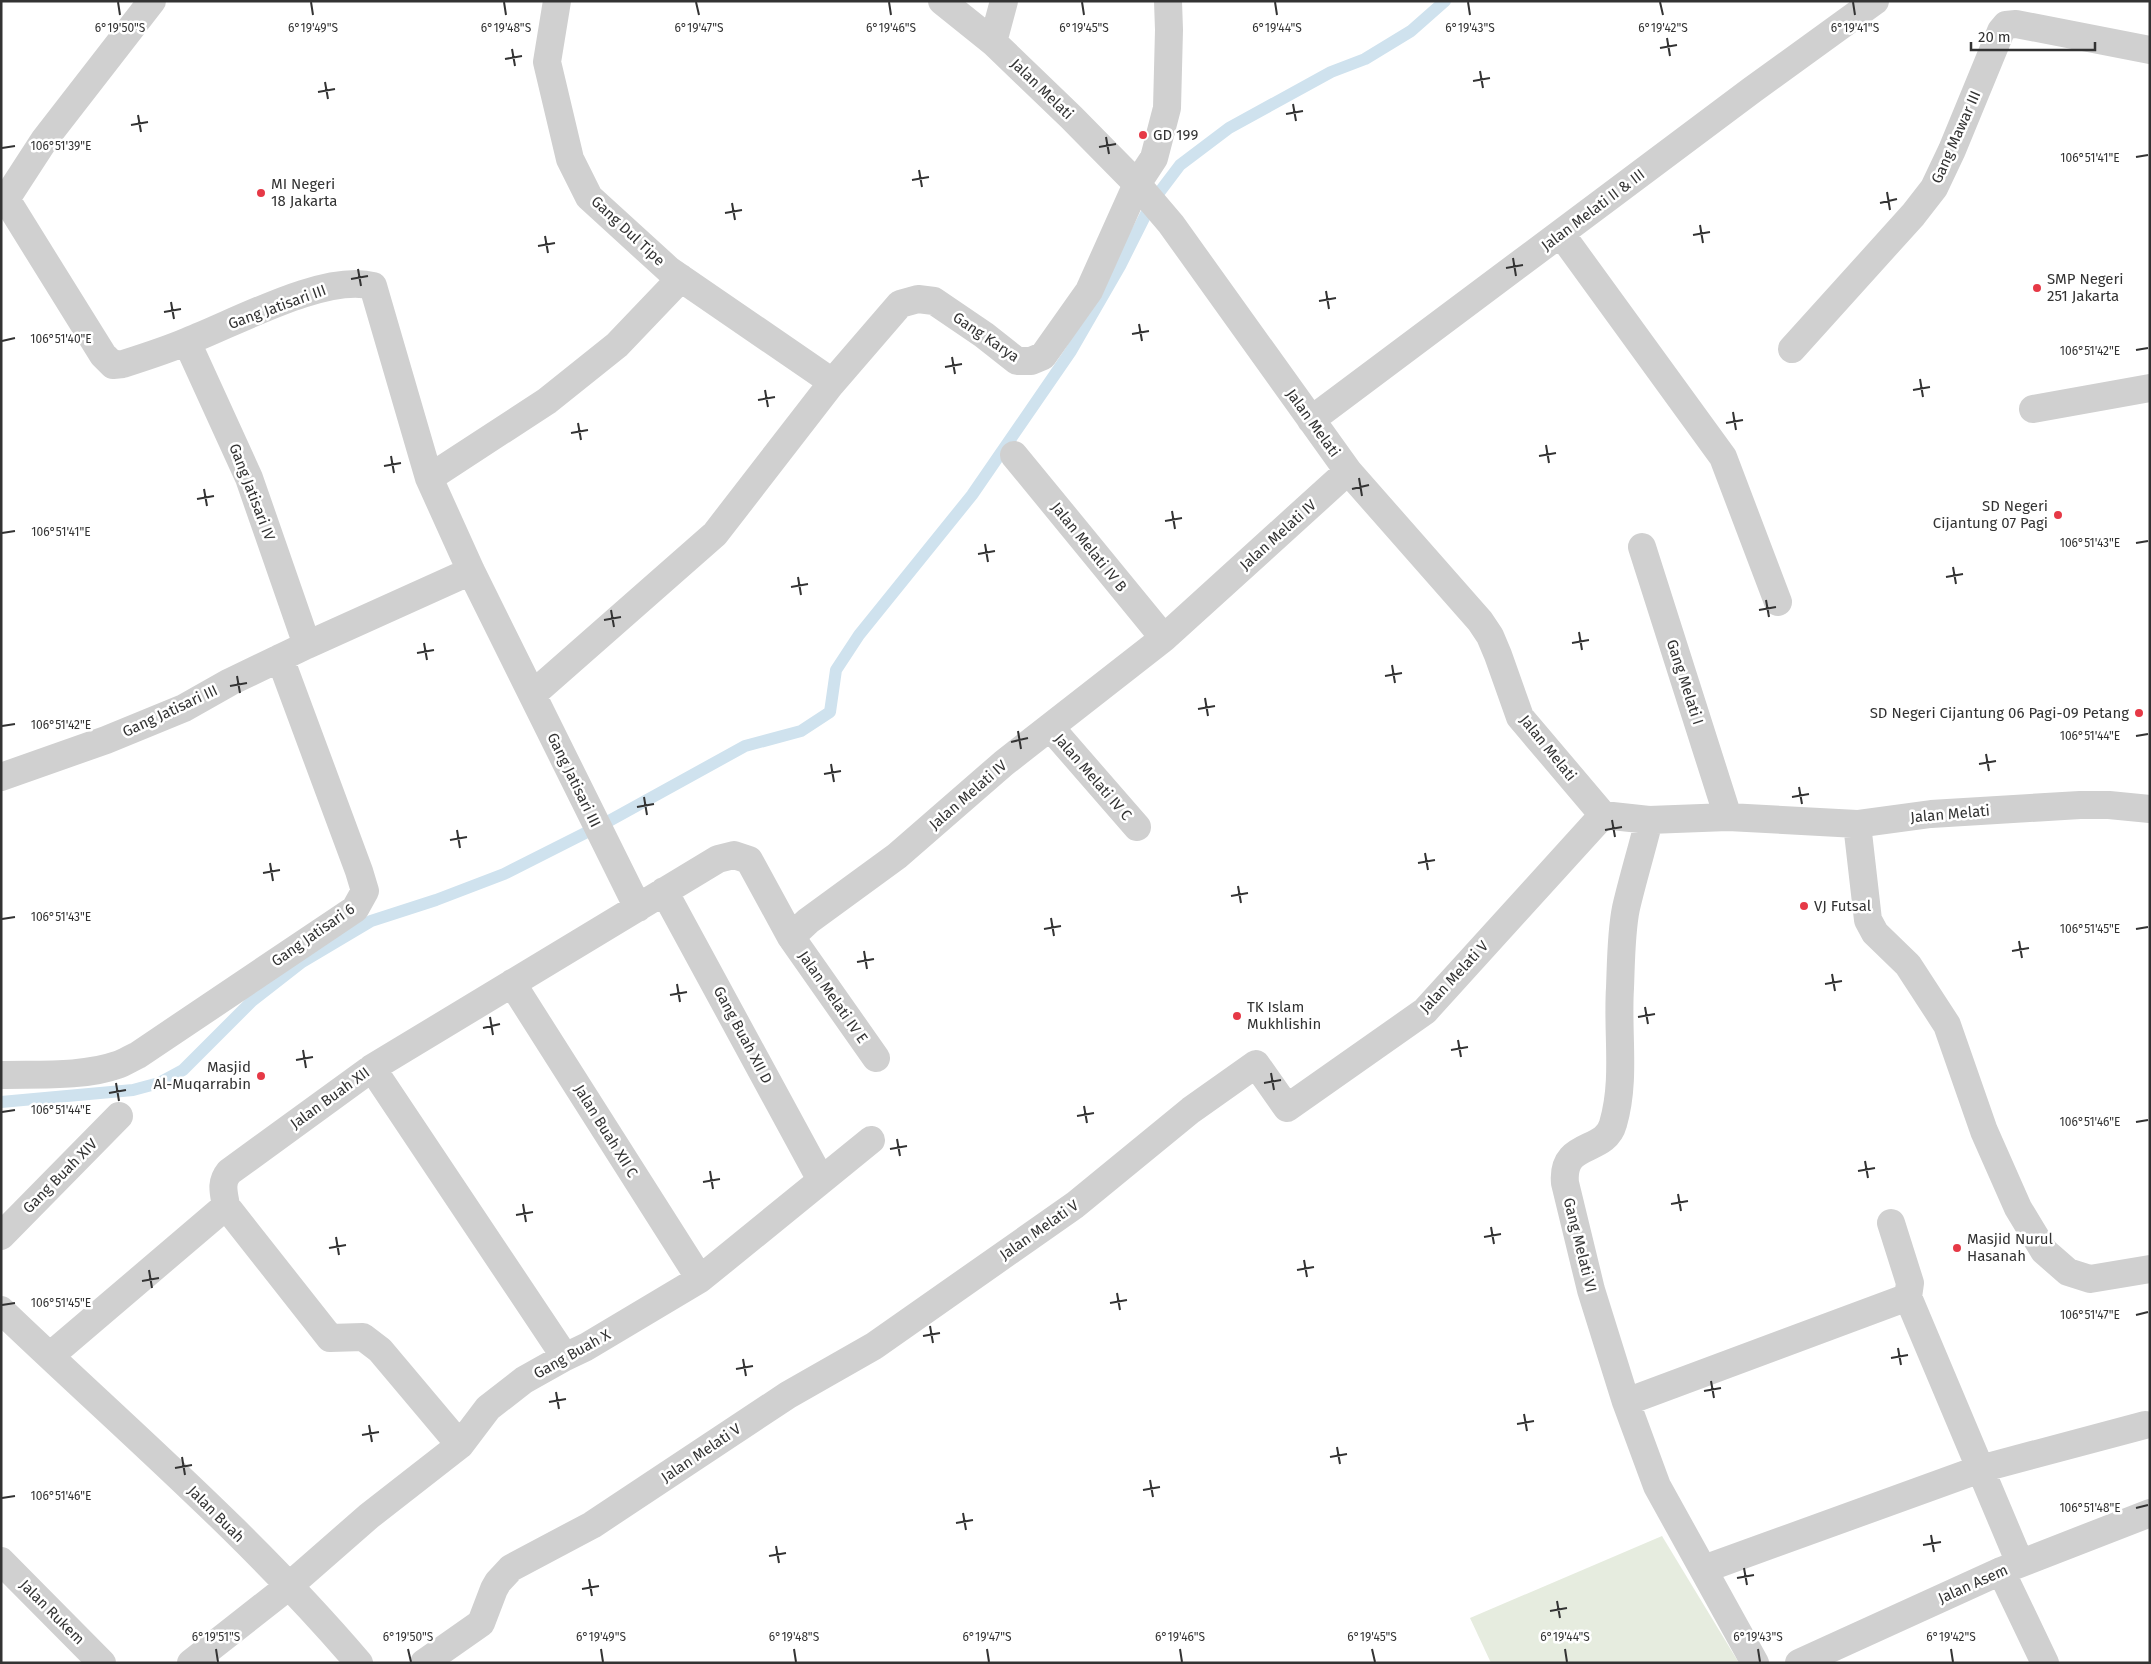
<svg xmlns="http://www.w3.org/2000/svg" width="2151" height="1664" font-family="'Fira Sans',sans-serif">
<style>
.green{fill:#e6ecdf}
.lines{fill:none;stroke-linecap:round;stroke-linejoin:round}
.stream{stroke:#cfe2ee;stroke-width:12}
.minor{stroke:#d0d0d0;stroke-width:28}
.ticks{fill:none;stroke:#333;stroke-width:2}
.poi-dot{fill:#e63946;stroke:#fff;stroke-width:2}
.labels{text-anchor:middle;stroke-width:5;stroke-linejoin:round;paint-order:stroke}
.street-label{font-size:15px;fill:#333;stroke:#fff}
.poi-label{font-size:15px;fill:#333;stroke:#fff;text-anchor:start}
.ticks-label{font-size:12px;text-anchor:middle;fill:#333;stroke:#fff;stroke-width:5;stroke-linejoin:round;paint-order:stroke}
</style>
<rect width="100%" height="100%" fill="#fff"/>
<!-- green -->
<path class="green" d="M 1662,1536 L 1739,1663 L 1491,1663 L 1470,1618 Z"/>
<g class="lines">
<!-- stream -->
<path class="stream" d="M 1,1102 L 133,1090 L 159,1083 L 183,1070 L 252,1001 L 302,962 L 371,921 L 436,900 L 504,874 L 609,821 L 745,746 L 801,731 L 830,712 L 836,670 L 859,635 L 972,495 L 1071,351 L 1120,266 L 1152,202 L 1180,165 L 1229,128 L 1331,72 L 1365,59 L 1411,31 L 1445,1"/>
<!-- minor -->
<path class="minor" d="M 557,1 L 547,62 L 570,159 L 589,197 L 669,270 L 822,375 L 831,384
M 942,1 L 993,42 L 1071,117 L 1137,184 L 1171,224 L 1348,471 L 1480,621 L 1490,636 L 1498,655 L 1520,717 L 1603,815 L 1649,820 L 1728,817 L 1857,824 L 1931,814 L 2080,805 L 2109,805 L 2150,809
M 993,42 L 1004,1
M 6,199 L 103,355 L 113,365 L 123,364 C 145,357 167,350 188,341 C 235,323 325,273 373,286 L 429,478 L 471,571 L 638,908
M 1,203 L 6,199 L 45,139 L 152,1
M 1561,234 L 1723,457 L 1778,602
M 187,342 L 249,478 L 307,645
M 1792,349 L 1913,215 L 1934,188 L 1952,150 L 2001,31 L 2006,25 L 2016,24 L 2150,50
M 2033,409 L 2150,388
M 1311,420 L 1752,90 L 1875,1
M 1014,455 L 1164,638
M 429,478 L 547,401 L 617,345 L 681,278
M 1642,547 L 1728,817
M 533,694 L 715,534 L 831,384 L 900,304 L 918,299 L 934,301 L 984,335 L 1017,361 L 1031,361 L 1043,356 L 1089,291 L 1137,184 L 1154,158 L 1167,108 L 1169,30 L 1168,1
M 1050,727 L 1137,827
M 1,777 L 106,740 L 184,708 L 230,682 L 307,645 L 471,571
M 1649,820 C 1642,849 1633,878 1626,908 C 1621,932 1621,963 1620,988 C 1617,1033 1626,1080 1613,1124 C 1605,1154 1561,1140 1565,1183 L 1591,1290 L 1626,1402 L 1657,1486 L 1755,1663
M 1857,824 L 1868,920 L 1875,933 L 1908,965 L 1947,1025 L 1984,1131 L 2018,1208 L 2044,1251 L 2068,1272 L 2090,1279 L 2150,1269
M 664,891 L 821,1180
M 791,937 L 876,1058
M 512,983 L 700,1279
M 372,1068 L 565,1357
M 1,1075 C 37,1074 84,1077 117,1065 C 124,1063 131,1058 138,1055 L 355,909 L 365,891 L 359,871 L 280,658
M 226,1206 L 330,1338 L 363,1337 L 380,1350 L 460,1445
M 1891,1223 L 1910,1283 L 1908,1297 L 2020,1563
M 1,1236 L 119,1116
M 1,1310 C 122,1426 250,1535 359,1663
M 50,1356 L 226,1206 C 224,1193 220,1183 229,1172 L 372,1068 L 718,859 L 734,855 L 749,860 L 791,937 L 808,921 L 897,856 L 1004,763 L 1164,638 L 1348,471
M 1626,1402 L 1908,1297
M 1,1561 L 102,1663
M 1704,1569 L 1980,1469 L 2145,1425
M 2001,1571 L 2045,1663
M 191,1663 L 289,1586 L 369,1516 L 460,1445 L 488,1408 L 524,1380 L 565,1357 L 586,1347 L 700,1279 L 871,1140
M 424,1663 L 481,1623 L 494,1589 L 498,1582 L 511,1568 L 592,1525 L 788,1395 L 874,1346 L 1075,1205 L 1191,1110 L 1256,1064 L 1287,1108 L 1425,1011 L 1603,815
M 1799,1663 L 2001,1571 L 2150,1513"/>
</g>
<!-- ticks -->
<path class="ticks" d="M 118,2 L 120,15M 311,2 L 313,15M 504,2 L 506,15M 696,2 L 699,15M 889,2 L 891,15M 1082,2 L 1084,15M 1275,2 L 1277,15M 1468,2 L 1470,15M 1660,2 L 1663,15M 1853,2 L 1855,15M 1667,38 L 1670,56M 1660,48 L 1677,45M 512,49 L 515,66M 505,59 L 522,56M 1480,71 L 1483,88M 1473,81 L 1490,78M 325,82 L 328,99M 318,92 L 335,89M 1293,104 L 1296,121M 1286,114 L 1303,111M 138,115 L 141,132M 131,125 L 148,122M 1106,137 L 1109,154M 1099,147 L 1116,144M 2,148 L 15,146M 2136,157 L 2148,155M 919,170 L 922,187M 912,180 L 929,177M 1887,192 L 1890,210M 732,203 L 735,220M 1880,203 L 1897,199M 725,213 L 742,210M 1700,225 L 1703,243M 1693,235 L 1710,232M 545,236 L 548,253M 538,246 L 555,243M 1513,258 L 1516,276M 1506,268 L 1523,265M 358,269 L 361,286M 351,279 L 368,276M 1326,291 L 1329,309M 1319,301 L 1336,298M 171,302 L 174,319M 164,312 L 181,309M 1139,324 L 1142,341M 1132,334 L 1149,331M 2,341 L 15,338M 2136,350 L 2148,348M 952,357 L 955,374M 945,367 L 962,364M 1920,379 L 1923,397M 765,390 L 768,407M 1913,390 L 1930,387M 758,400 L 775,397M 1733,412 L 1736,430M 578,423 L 581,440M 1726,423 L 1743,420M 571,433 L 588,430M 1546,445 L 1549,463M 391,456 L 394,473M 1539,456 L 1556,453M 384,466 L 401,463M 1359,478 L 1362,496M 204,489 L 207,506M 1352,489 L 1369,485M 197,499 L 214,496M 1172,511 L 1175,529M 1165,521 L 1182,518M 2,533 L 15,531M 2136,543 L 2148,541M 985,544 L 988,562M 978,554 L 995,551M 1953,567 L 1956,584M 798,577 L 801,595M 1946,577 L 1963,574M 791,587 L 808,584M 1766,600 L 1769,617M 611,610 L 614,627M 1759,610 L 1776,607M 604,620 L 621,617M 1579,632 L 1582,650M 424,643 L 427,660M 1572,643 L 1589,640M 417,653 L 434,650M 1392,665 L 1395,683M 237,676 L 240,693M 1385,676 L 1402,673M 230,686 L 247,683M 1205,698 L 1208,716M 1198,709 L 1215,706M 2,726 L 15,724M 1018,731 L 1021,749M 2136,736 L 2148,734M 1011,742 L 1028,738M 1986,754 L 1989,771M 831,764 L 834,782M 1979,764 L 1996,761M 824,774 L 841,771M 1799,787 L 1802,804M 644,797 L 647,815M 1792,797 L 1809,794M 637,807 L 654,804M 1612,820 L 1615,837M 457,830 L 460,848M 1605,830 L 1622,827M 450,840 L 467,837M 1425,853 L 1428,870M 270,863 L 273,881M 1418,863 L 1435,860M 263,873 L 280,870M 1238,886 L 1241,903M 1231,896 L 1248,893M 1051,918 L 1054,936M 2,919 L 15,917M 1044,929 L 1061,926M 2136,929 L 2148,927M 2019,941 L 2022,958M 864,951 L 867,969M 2012,951 L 2029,948M 857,962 L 874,959M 1832,974 L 1835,991M 677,984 L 680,1002M 1825,984 L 1842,981M 670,995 L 687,992M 1645,1007 L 1648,1024M 490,1017 L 493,1035M 1638,1017 L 1655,1014M 483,1028 L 500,1024M 1458,1040 L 1461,1057M 303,1050 L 306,1068M 1451,1050 L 1468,1047M 296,1060 L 313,1057M 1271,1073 L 1274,1090M 116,1083 L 119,1101M 1264,1083 L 1281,1080M 109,1093 L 126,1090M 1084,1106 L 1087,1123M 2,1112 L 15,1110M 1077,1116 L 1094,1113M 2136,1122 L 2148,1120M 897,1139 L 900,1156M 890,1149 L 907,1146M 1865,1161 L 1868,1178M 710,1171 L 713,1189M 1858,1171 L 1875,1168M 703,1182 L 720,1179M 1678,1194 L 1681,1211M 523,1204 L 526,1222M 1671,1204 L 1688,1201M 516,1215 L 533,1212M 1491,1227 L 1494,1244M 336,1237 L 339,1255M 1484,1237 L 1501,1234M 329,1248 L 346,1245M 1304,1260 L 1307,1277M 149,1270 L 152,1288M 1297,1270 L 1314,1267M 142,1281 L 159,1278M 1117,1293 L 1120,1310M 1110,1303 L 1127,1300M 2,1305 L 15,1303M 2136,1315 L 2148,1312M 930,1326 L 933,1343M 923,1336 L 940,1333M 1898,1348 L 1901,1365M 1891,1358 L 1908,1355M 743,1359 L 746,1376M 736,1369 L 753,1366M 1711,1381 L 1714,1398M 1704,1391 L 1721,1388M 556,1392 L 559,1409M 549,1402 L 566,1399M 1524,1414 L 1527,1431M 1517,1424 L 1534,1421M 369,1425 L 372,1442M 362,1435 L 379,1432M 1337,1447 L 1340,1464M 182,1457 L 185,1475M 1330,1457 L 1347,1454M 175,1468 L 192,1465M 1150,1480 L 1153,1497M 1143,1490 L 1160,1487M 2,1498 L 15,1496M 2136,1508 L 2148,1505M 963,1513 L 966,1530M 956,1523 L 973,1520M 1931,1535 L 1934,1552M 1923,1545 L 1941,1542M 776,1546 L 779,1563M 769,1556 L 786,1553M 1744,1568 L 1747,1585M 1737,1578 L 1754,1575M 589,1579 L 592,1596M 582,1589 L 599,1586M 1557,1601 L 1560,1618M 1550,1611 L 1567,1608M 216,1649 L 218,1662M 408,1649 L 411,1662M 601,1649 L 603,1662M 794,1649 L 796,1662M 987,1649 L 989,1662M 1180,1649 L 1182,1662M 1372,1649 L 1375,1662M 1565,1649 L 1567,1662M 1758,1649 L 1760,1662M 1951,1649 L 1953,1662"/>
<!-- markers -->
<g class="poi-dot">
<circle cx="1143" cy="135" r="5"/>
<circle cx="261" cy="193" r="5"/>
<circle cx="2037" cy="288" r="5"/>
<circle cx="2058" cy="515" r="5"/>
<circle cx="2139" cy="713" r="5"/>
<circle cx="1804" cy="906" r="5"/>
<circle cx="1237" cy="1016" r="5"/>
<circle cx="261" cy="1076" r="5"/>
<circle cx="1957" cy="1248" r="5"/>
</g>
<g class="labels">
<!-- street labels -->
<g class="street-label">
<text transform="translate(1042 89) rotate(44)" y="5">Jalan Melati</text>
<text transform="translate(1956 137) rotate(-66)" y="5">Gang Mawar III</text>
<text transform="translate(1593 210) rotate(-37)" y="5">Jalan Melati II &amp; III</text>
<text transform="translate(628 231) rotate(43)" y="5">Gang Dul Tipe</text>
<text transform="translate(277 307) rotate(-20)" y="5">Gang Jatisari III</text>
<text transform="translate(986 337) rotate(34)" y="5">Gang Karya</text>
<text transform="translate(1313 423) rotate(54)" y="5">Jalan Melati</text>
<text transform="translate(252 492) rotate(69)" y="5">Gang Jatisari IV</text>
<text transform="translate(1278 535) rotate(-42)" y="5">Jalan Melati IV</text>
<text transform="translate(1089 547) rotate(51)" y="5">Jalan Melati IV B</text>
<text transform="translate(1685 682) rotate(72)" y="5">Gang Melati I</text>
<text transform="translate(170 711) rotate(-25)" y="5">Gang Jatisari III</text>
<text transform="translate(1548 748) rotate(51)" y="5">Jalan Melati</text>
<text transform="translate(1093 777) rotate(49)" y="5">Jalan Melati IV C</text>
<text transform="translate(574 780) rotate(64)" y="5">Gang Jatisari III</text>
<text transform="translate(968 795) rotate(-41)" y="5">Jalan Melati IV</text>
<text transform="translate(1950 814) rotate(-5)" y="5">Jalan Melati</text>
<text transform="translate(313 935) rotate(-35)" y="5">Gang Jatisari 6</text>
<text transform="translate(1454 977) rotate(-47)" y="5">Jalan Melati V</text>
<text transform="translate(833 997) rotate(55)" y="5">Jalan Melati IV E</text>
<text transform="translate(743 1035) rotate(62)" y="5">Gang Buah XII D</text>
<text transform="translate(330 1098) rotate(-36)" y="5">Jalan Buah XII</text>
<text transform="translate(606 1131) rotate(58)" y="5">Jalan Buah XII C</text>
<text transform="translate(60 1176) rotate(-45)" y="5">Gang Buah XIV</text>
<text transform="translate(1039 1230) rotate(-35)" y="5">Jalan Melati V</text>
<text transform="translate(1580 1245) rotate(76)" y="5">Gang Melati VI</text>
<text transform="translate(572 1354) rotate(-29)" y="5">Gang Buah X</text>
<text transform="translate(701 1453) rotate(-34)" y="5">Jalan Melati V</text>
<text transform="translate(216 1514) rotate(45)" y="5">Jalan Buah</text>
<text transform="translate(1973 1584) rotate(-24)" y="5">Jalan Asem</text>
<text transform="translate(52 1612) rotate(45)" y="5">Jalan Rukem</text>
</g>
<!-- poi labels -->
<g class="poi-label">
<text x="1153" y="140">GD 199</text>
<text x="271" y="189">MI Negeri<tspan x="271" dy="17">18 Jakarta</tspan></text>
<text x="2047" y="284">SMP Negeri<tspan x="2047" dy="17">251 Jakarta</tspan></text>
<text x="2048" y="511" text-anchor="end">SD Negeri<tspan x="2048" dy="17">Cijantung 07 Pagi</tspan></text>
<text x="2129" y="718" text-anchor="end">SD Negeri Cijantung 06 Pagi-09 Petang</text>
<text x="1814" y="911">VJ Futsal</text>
<text x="1247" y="1012">TK Islam<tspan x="1247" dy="17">Mukhlishin</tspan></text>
<text x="251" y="1072" text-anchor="end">Masjid<tspan x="251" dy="17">Al-Muqarrabin</tspan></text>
<text x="1967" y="1244">Masjid Nurul<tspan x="1967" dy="17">Hasanah</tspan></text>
</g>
</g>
<g class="ticks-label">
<text x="120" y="32">6°19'50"S</text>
<text x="313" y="32">6°19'49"S</text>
<text x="506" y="32">6°19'48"S</text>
<text x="699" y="32">6°19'47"S</text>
<text x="891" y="32">6°19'46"S</text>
<text x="1277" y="32">6°19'44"S</text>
<text x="1855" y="32">6°19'41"S</text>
<text x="1084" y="32">6°19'45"S</text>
<text x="1470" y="32">6°19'43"S</text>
<text x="1663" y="32">6°19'42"S</text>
<text x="61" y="150">106°51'39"E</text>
<text x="2090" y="162">106°51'41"E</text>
<text x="61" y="343">106°51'40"E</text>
<text x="2090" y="355">106°51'42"E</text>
<text x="61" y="536">106°51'41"E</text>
<text x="2090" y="547">106°51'43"E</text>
<text x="61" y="729">106°51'42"E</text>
<text x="2090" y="740">106°51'44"E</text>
<text x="61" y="921">106°51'43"E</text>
<text x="2090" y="933">106°51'45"E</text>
<text x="61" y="1114">106°51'44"E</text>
<text x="2090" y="1126">106°51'46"E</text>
<text x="61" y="1307">106°51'45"E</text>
<text x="2090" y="1319">106°51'47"E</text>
<text x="61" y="1500">106°51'46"E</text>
<text x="2090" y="1512">106°51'48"E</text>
<text x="216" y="1641">6°19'51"S</text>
<text x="408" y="1641">6°19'50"S</text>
<text x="601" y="1641">6°19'49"S</text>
<text x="794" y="1641">6°19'48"S</text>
<text x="987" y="1641">6°19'47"S</text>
<text x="1180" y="1641">6°19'46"S</text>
<text x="1372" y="1641">6°19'45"S</text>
<text x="1565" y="1641">6°19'44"S</text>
<text x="1758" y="1641">6°19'43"S</text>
<text x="1951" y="1641">6°19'42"S</text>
</g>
<!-- border -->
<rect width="2151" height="1664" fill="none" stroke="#333333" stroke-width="5"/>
<!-- scale -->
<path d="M1971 42v8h124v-8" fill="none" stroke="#333333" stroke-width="2.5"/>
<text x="1978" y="42" font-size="15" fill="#333333" stroke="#ffffff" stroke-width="4" paint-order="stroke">20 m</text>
</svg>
